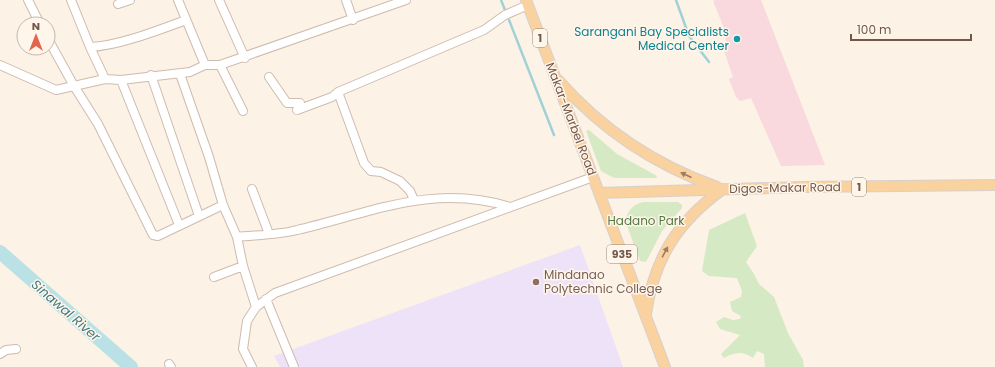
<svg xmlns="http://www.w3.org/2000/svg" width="995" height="367" font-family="Poppins,sans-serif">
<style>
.education{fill:#eee2f8}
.medical{fill:#f9d8de}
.green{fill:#d5e9c4}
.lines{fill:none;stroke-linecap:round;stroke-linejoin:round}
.stream{stroke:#a0d1d7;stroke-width:2.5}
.river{stroke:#bae1e5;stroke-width:14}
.minor-casing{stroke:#cfbbaf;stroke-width:10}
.major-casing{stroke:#d8d0cd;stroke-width:12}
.minor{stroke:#fff;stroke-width:8}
.major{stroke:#f9d29f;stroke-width:10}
.oneway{fill:#9c7c64}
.culture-dot{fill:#0f9aa8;stroke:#fff6eb;stroke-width:1.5}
.education-dot{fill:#8d6e63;stroke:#fff6eb;stroke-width:1.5}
.labels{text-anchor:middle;stroke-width:3;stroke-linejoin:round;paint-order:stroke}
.shield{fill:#fff6eb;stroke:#9e877b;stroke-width:1}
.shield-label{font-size:11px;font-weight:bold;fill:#74574b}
.culture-label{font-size:12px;fill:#0d838f;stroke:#fff6eb;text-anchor:end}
.street-label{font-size:12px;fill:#74574b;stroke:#fff6eb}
.park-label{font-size:12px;fill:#567942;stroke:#fff6eb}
.education-label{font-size:12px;fill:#785e54;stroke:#fff6eb;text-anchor:start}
.water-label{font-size:13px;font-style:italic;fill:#427a80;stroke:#fff6eb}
</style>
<rect width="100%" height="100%" fill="#fcf2e5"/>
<!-- education -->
<path class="education" d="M 580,245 L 623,367 L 280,367 L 274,356 Z"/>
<!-- medical -->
<path class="medical" d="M 716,0 L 761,0 L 825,165 L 781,166 L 751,98 L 740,101 L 736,97 L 729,79 L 733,77 L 724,51 L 729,49 L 722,29 L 724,28 L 713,1 Z"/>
<!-- green -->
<path class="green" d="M 589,130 L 617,154 L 657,176 L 656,178 L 614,178 L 601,171 L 586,131 Z
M 643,202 L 678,202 L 682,205 L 682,208 L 662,231 L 646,262 L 640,261 L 626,223 C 626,212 632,205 643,202 Z
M 745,213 L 757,246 L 746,262 L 754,274 L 759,284 L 774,297 L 788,333 L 803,360 L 804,367 L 765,367 L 764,354 L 757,351 L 753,358 C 743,351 735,352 724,358 L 721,354 L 740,335 L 720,329 L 716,322 L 724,317 L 733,320 L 740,319 L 741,316 L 732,311 L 730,302 L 741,297 L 742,291 L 737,278 L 709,276 L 702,271 L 709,230 Z"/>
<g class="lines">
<!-- stream -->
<path class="stream" d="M 501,0 L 505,10
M 676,0 L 689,36 L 709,62
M 509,20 L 554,135"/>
<!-- river -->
<path class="river" d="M 0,252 L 131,367"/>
<defs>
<path id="minor" d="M 28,0 L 40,24
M 71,0 L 90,47 C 118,46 159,30 186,20
M 178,0 L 205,65
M 219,0 L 245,58
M 346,0 L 353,20
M 118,4 L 130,0
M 48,39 L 74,86 L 105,79 L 121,80 L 190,72 L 205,65 L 220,65 L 406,0
M 90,47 L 105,79
M 0,65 L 56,90 L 74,86 L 98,124 L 153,235 L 158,236 L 223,205
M 220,65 L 243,111
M 180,74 L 209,157 L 223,205 L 237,237 L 243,266 L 256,307
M 151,75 L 199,216
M 269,77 L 287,103 L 300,103 L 297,110
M 121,80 L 179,225
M 297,110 L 332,97 L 338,92
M 252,189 L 269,234
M 414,200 L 410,191 L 400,181 L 381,172 L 371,171 L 364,163 L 338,92 L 484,30 L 505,15 L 528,5
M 237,237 C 257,235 278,235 297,230 C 371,213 433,183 510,207
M 214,277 L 243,266
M 266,299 L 294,367
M 0,354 L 6,350 L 16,349
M 169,364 L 171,367
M 252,367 L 243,349 L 247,321 L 256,307 L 275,293 L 593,177"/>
<path id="major" d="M 526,0 L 665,367
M 558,80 C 602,130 655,165 717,187
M 599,193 L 802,187 L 995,185
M 646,314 C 654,259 677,222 723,189"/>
</defs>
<!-- minor casing -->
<use href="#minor" class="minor-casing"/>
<!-- major casing -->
<use href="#major" class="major-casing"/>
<!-- minor -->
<use href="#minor" class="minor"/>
<!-- major -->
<use href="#major" class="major"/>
</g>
<!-- one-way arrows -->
<defs><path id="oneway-solid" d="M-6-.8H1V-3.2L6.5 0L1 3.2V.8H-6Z"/></defs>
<g class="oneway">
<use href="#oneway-solid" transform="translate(686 175) rotate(-156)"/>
<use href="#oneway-solid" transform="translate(665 252) rotate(-62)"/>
</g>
<!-- markers -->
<circle class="culture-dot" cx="737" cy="39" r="4"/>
<circle class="education-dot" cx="536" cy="282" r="4"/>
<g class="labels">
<!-- shield labels -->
<g class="shield">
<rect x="533" y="29" width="14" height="18" rx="3"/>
<rect x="852" y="178" width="14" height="18" rx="3"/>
<rect x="607" y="245" width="30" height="18" rx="3"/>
</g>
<g class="shield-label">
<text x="540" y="42">1</text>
<text x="859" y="191">1</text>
<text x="622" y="258">935</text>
</g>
<!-- culture labels -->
<g class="culture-label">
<text x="729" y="36">Sarangani Bay Specialists<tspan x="729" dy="14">Medical Center</tspan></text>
</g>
<!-- street labels -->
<g class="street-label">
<text transform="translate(571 119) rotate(69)" y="4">Makar-Marbel Road</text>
<text transform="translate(785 188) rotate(-1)" y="4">Digos-Makar Road</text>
</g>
<!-- park labels -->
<g class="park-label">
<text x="646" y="225">Hadano Park</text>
</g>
<!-- education labels -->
<g class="education-label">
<text x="544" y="279">Mindanao<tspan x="544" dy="14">Polytechnic College</tspan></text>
</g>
<!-- water labels -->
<g class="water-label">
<text transform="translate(66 310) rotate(41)" y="5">Sinawal River</text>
</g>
</g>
<!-- north arrow -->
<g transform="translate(36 36)"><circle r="19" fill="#fff6eb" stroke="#c7b6ab"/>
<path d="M0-3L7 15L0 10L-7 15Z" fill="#e3654d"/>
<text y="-6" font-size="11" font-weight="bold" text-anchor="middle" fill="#74574b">N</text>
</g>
<!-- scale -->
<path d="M851 34v6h120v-6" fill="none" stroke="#74574b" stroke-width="2"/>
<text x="857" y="34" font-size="12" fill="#74574b" stroke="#fff6eb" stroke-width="3" paint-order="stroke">100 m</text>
</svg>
